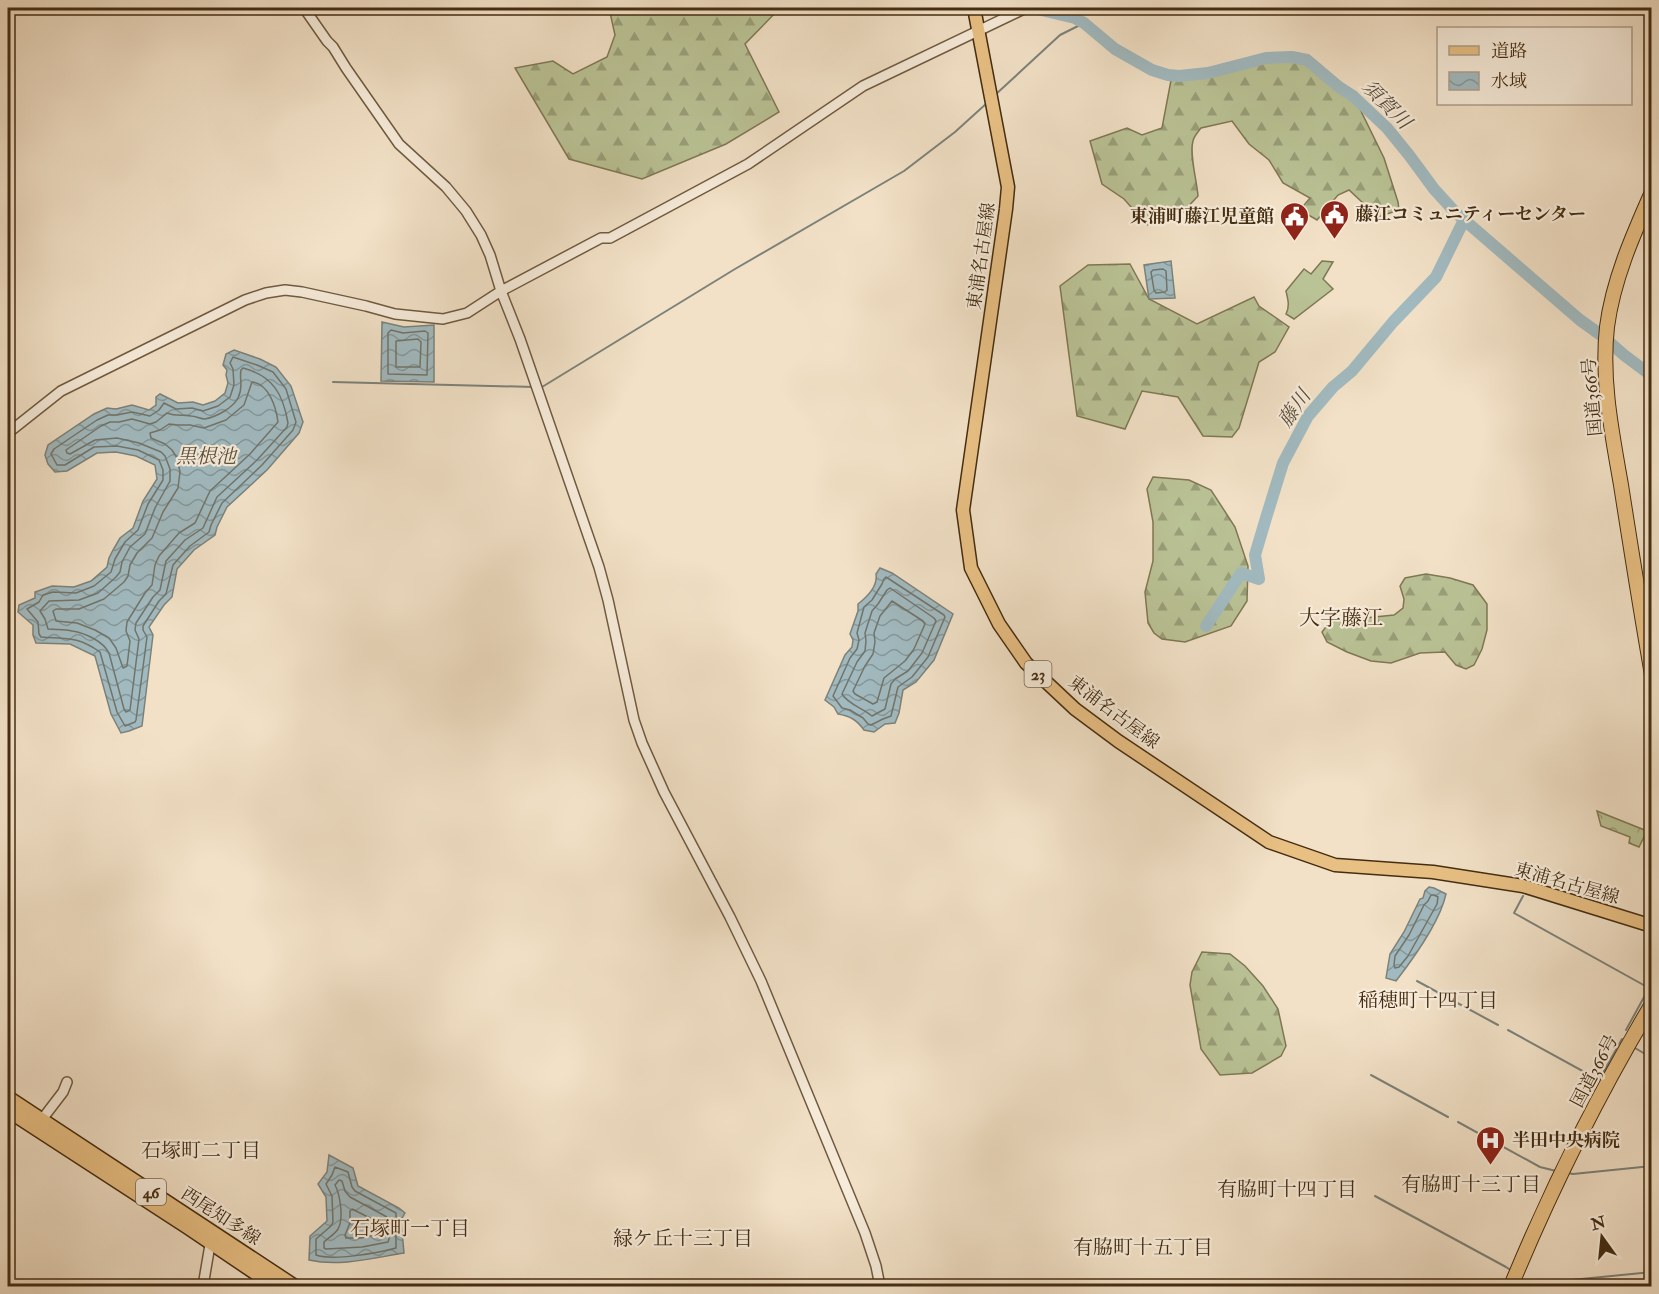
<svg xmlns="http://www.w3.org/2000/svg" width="1659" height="1294" font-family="'IM FELL Double Pica','Noto Serif JP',serif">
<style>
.forest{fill:url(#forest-firs);stroke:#7f7854;stroke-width:1.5}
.park{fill:url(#park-crowns);stroke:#7f7854;stroke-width:1.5}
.garden{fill:#bac396;stroke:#7f7854;stroke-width:1.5}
.water{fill:url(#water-waves);stroke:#7c827a;stroke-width:1.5}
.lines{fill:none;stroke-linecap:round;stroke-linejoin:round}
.shore{stroke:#727469;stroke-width:1.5}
.stream{stroke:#7c827a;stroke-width:2}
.river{stroke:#a1bac0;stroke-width:12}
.minor-casing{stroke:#705a3f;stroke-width:12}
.major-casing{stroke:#442d12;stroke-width:15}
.highway-casing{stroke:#442d12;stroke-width:16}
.minor{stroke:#f7ecdb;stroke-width:9}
.major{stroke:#e9c084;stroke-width:12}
.highway{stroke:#e9c084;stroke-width:14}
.labels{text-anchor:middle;stroke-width:4.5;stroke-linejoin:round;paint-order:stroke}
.shield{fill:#f7ecdb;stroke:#7a664e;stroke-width:1.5}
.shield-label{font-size:16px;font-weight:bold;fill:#442d12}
.poi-label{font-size:18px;font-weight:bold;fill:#442d12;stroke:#f7ecdb;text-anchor:start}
.street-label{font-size:18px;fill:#442d12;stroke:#f7ecdb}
.water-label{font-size:20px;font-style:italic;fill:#5b503e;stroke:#f7ecdb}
.neighbourhood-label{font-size:20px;fill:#442d12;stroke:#f7ecdb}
.quarter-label{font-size:21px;fill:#442d12;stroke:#f7ecdb}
</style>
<defs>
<pattern id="forest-firs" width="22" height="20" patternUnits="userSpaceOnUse" patternTransform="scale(1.5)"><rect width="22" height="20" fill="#bac396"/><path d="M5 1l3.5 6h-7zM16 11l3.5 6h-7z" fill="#999f79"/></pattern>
<pattern id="park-crowns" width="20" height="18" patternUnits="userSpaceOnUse" patternTransform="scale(1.5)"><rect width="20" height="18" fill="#bac396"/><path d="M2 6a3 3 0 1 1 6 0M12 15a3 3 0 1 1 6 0" fill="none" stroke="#999f79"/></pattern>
<pattern id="water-waves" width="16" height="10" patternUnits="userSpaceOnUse" patternTransform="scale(1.5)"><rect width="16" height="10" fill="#a1bac0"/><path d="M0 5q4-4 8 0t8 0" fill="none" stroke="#85989b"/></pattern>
</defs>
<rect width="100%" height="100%" fill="#f2e1c7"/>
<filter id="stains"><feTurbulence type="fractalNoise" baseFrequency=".00333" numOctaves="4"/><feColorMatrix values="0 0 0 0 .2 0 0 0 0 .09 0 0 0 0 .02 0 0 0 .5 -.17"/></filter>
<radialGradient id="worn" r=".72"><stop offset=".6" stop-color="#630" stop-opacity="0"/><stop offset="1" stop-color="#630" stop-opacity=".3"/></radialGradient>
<!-- forest -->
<path class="forest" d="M 609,8 L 780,8 L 745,44 L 779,112 L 726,144 L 642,179 L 569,159 L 515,68 L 553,61 L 573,74 L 607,57 L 615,35 Z
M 1265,58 L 1307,61 L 1354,97 L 1384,158 L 1398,202 L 1399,210 L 1378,217 L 1349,190 L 1338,195 L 1317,220 L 1300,210 L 1310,198 L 1283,183 L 1269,160 L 1249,144 L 1232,121 L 1201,128 C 1198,132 1194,136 1193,141 C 1189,154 1197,181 1198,196 L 1182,213 L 1147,225 L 1124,199 L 1102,184 L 1090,141 L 1127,128 L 1142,135 L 1162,128 L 1172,75 C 1206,74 1232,67 1265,58 Z
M 1130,264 L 1149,299 L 1197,324 L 1254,297 L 1259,306 L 1289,327 L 1275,352 L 1259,362 L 1239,428 L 1232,437 L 1203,436 L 1178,397 L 1142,391 L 1125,429 L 1077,416 L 1060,286 L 1088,265 Z
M 1153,477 L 1189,480 L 1211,490 L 1235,527 L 1248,566 L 1247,601 L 1231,626 L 1185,642 L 1162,639 L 1154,633 L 1148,623 L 1145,592 L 1153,561 L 1153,522 L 1147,489 Z
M 1426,574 L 1450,578 L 1473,585 L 1487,604 L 1487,630 L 1482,649 L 1474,665 L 1466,669 L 1456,665 L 1445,652 L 1420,653 L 1391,663 L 1371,661 L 1347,652 L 1327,642 L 1322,632 L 1328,624 L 1335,621 L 1394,615 L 1403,608 L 1404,599 L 1400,586 L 1405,578 Z
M 1202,952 L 1230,954 L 1245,966 L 1263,986 L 1278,1009 L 1286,1046 L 1281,1056 L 1252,1073 L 1220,1075 L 1201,1049 L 1190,985 L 1192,972 Z"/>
<!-- park -->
<path class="park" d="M 1597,811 L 1647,831 L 1639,847 L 1629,843 L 1630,837 L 1601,826 Z"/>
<!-- garden -->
<path class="garden" d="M 1322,261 L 1333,262 L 1323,279 L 1333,289 L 1294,319 L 1286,314 C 1290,306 1288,300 1286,291 L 1304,269 L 1311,274 Z"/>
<!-- water -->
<path class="water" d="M 1171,261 L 1175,298 L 1149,299 L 1144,265 Z
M 382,322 L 404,327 L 434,325 L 434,382 L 381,381 Z
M 234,350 L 260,359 L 276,367 L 291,386 L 303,422 L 299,433 L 267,470 L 227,507 L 217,527 L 215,535 L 194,550 L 177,569 L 172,597 L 164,605 L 149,627 L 153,635 L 142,726 L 129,731 L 121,733 L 111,714 L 95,656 L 70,644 L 36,643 L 33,635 L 33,625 L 18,612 L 19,605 L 35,598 L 35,592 L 52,586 L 74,587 L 91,581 L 107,567 L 109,558 L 113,550 L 120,538 L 133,528 L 143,501 L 157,479 L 155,465 L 136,456 L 116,452 L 97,453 L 67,471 L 55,472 L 48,464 L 45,455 L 48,445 L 94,414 L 107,408 L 116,409 L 132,405 L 149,410 L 156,405 L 156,397 L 160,394 L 178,403 L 193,402 L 203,405 L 215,401 L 225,393 L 228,383 L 226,375 L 227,370 L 223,365 L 226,354 Z
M 880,568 L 892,573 L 953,614 L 934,660 L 916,682 L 903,690 L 899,713 L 895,723 L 885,724 L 874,732 L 864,730 C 857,720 850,716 838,714 L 834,707 L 825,700 L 845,655 L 852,647 L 853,640 L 850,634 L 858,611 L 858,604 C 867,597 878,586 876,574 Z
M 1429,887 L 1434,888 L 1446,894 C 1440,921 1413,959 1396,981 L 1386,978 L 1390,954 L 1404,932 L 1420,899 L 1423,898 L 1425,891 Z
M 329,1155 L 353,1168 L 358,1186 L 399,1208 L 405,1213 L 401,1220 L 404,1253 C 373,1258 340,1267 309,1260 L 310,1236 L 327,1221 L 326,1197 L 318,1184 L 327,1172 Z"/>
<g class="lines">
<!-- shore -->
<path class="shore" d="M 1163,269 L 1166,271 L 1167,290 L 1165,292 L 1156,293 L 1154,290 L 1151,272 L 1153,270 Z
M 391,330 L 403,333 L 425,331 L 428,333 L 427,375 L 388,374 L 388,333 Z
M 418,339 L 421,342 L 420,367 L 396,367 L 396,341 Z
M 233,357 L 257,365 L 273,372 L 286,389 L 296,422 L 293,430 L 262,465 L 222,503 L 211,525 L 209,532 L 190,546 L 173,565 L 166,594 L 159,601 L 143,626 L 143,630 L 147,637 L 136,720 L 135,722 L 125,726 L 117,712 L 100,652 C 77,636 67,639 41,637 L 39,634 L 38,622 L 27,609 L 39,602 L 43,595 L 53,592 L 76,593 L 94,586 L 111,572 L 115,559 L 125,542 L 138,530 L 148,504 L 163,480 L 163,470 L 159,460 L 138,450 L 117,446 L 94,447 L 65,465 L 57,465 L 51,454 L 54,449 L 97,420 L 108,415 L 117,415 L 132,412 L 150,416 L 159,410 L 164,403 L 176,409 L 192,408 L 203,411 L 218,406 L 230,397 L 234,385 L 233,369 L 230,363 Z
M 243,368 C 273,376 283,394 288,423 L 287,427 L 257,460 L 217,497 L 203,528 L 185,540 L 166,561 L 160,590 L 153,597 L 136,623 L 135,630 L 139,639 L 130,710 L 126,712 L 124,709 L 109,653 C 103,641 85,633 72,631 C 65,629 56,630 48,629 L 45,619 L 40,611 L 49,601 L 79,600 L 98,593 L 116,577 L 120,572 L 122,562 L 130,547 L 145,534 L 155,508 L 170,481 L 170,469 L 165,456 L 161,452 L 139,443 L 117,438 L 95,440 L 70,454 L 67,453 L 66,450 L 101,426 L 110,422 L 119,422 L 132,419 L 150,424 L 156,422 L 167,413 C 177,417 182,414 191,416 C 196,416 200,419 205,419 C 216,417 233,408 238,398 C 244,386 239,381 241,370 Z
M 252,382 C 269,384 276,407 278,422 L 250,454 L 210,491 L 195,523 L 179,533 L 159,556 L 155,565 L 152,585 L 145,593 L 127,622 L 126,631 L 130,641 L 127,666 L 123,668 L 116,648 L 109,638 L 95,630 L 77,623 L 56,621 L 53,611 L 56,609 L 79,609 L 104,599 L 124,582 L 128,576 L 130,565 L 137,553 L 152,538 L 163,512 L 178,488 L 180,472 L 177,458 L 172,450 L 165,444 L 151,438 L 150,433 L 160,430 L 169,424 L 177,425 L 190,425 L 204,428 L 226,420 L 244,405 Z
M 886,577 L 944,615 L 945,617 L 928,657 L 912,677 L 898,687 L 891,716 L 883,719 L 871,725 L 868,724 L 863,718 L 850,710 L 842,708 L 833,696 L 850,658 L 857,649 L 859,640 L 857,633 L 864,607 L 872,600 L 882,584 L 884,579 Z
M 890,588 L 934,618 L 936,621 L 922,653 L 908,671 L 895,679 L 891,684 L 885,709 L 872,716 C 862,708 848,704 842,694 L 857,662 L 865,651 L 866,641 L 865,633 L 872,611 L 878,604 L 887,590 Z
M 892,601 L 923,621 L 925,624 L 914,649 L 905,661 L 884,678 L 877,702 L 873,704 L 855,694 L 853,691 L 865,666 L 873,654 L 875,642 L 874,633 L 880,616 Z
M 1431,895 L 1434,895 L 1438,897 L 1437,904 L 1408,956 L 1399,967 L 1395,968 L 1394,965 L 1395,956 L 1409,935 L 1424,905 L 1428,901 Z
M 335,1167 L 348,1172 L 352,1187 L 355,1191 L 396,1213 L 396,1248 C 378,1253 333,1261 316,1255 L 316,1239 L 331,1226 L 333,1222 L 332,1196 L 326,1184 L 332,1175 Z
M 339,1180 L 342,1181 L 345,1191 L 350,1197 L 387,1217 L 389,1239 L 388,1242 L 362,1247 L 326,1249 L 324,1248 L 324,1242 C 328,1238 335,1234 338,1229 C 344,1219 340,1194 335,1185 Z
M 352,1209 L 378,1222 L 379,1234 L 361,1238 L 346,1238 L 345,1235 L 350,1223 L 350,1211 Z"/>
<!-- stream -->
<path class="stream" d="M 995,95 L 1060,35 L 1084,23
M 333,382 L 534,387
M 539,387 L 542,387 L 735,269 L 904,171 L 955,132 L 987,103
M 1523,896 L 1514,913 L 1649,988 L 1626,1030
M 1417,981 L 1498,1025
M 1508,1030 L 1599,1080 L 1622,1039
M 1635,1048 L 1652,1058
M 1371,1075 L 1448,1117
M 1458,1122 L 1540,1167 L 1556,1171
M 1568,1173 L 1573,1174 L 1652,1166
M 1375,1196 L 1506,1267 L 1512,1271
M 1521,1279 L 1525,1282 L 1561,1281 L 1652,1272"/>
<!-- river -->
<path class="river" d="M 1033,8 L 1075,18 L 1084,23 L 1115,49 L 1152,70 L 1168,75 L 1179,76 L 1208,73 L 1266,58 L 1292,57 L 1307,60 L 1339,87 L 1353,96 L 1387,128 L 1409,155 L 1434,189 L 1455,212 L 1580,320 L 1601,335 L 1624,355 L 1652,376
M 1206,626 L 1241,573 L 1259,579 L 1255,555 L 1266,518 L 1283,463 L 1308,416 L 1333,387 L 1352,371 L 1393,322 L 1436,277 L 1464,220"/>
<defs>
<path id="minor" d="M 304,8 L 327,41 L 333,47 L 346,68 L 399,144 L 446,187 L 466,211 L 481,235 L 490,255 L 501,291 L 520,339 L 599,567 L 608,600 L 634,720 L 642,743 L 664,792 L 730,917 L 761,981 L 865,1233 L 876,1266 L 880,1286
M 8,433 L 61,391 L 245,300 L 266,293 L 285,290 L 302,292 L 366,306 L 395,314 L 443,319 L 467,313 L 501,291 L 601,238 L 610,238 L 748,164 L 863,86 L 1026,8
M 40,1122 L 63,1092 L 67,1082
M 203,1286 L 211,1239"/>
<path id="major" d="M 974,8 L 1008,187 L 1006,209 L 963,510 L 971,568 L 999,624 L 1026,663 L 1075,709 L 1118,741 L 1269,842 L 1335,865 L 1433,872 L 1523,886 L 1652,926
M 8,1097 L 295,1286
M 8,1111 L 188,1228 L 274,1286"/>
<path id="highway" d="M 1652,192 C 1633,235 1613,280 1607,327 C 1601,380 1612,433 1621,485 C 1631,549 1641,612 1652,675
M 1511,1286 C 1551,1189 1598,1095 1652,1004"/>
</defs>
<!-- minor casing -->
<use href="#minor" class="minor-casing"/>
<!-- major casing -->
<use href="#major" class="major-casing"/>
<!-- highway casing -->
<use href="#highway" class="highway-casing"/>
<!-- minor -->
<use href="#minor" class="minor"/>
<!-- major -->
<use href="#major" class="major"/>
<!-- highway -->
<use href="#highway" class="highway"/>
</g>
<!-- icons -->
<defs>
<symbol id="civic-pin" viewBox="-11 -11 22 30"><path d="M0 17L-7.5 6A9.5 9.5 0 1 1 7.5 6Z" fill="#8f2418" stroke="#f7ecdb"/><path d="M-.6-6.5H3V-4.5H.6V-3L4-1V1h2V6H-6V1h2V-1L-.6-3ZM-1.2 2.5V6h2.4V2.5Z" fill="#fff"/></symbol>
<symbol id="hospital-pin" viewBox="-11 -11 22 30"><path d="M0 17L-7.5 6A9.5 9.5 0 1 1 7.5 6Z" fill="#8f2418" stroke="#f7ecdb"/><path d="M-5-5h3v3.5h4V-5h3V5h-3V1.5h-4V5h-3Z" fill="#fff"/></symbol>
</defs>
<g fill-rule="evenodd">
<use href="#civic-pin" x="1318" y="198" width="33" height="45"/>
<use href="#civic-pin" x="1278" y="200" width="33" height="45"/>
<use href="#hospital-pin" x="1474" y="1124" width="33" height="45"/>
</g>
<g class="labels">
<!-- shield labels -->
<g class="shield">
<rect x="1024.5" y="661" width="27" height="26" rx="4.5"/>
<rect x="136" y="1179" width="30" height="26" rx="4.5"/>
</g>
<g class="shield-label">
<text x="1038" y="680">23</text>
<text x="151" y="1198">46</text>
</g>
<!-- poi labels -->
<g class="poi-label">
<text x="1355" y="220">藤江コミュニティーセンター</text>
<text x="1274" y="222" text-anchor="end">東浦町藤江児童館</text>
<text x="1512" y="1146">半田中央病院</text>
</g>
<!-- street labels -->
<g class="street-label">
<text transform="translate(981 256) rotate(-82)" y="6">東浦名古屋線</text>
<text transform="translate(1592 397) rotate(-95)" y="6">国道366号</text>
<text transform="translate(1114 712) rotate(37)" y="6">東浦名古屋線</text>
<text transform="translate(1567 883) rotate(16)" y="6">東浦名古屋線</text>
<text transform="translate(1594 1071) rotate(-62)" y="6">国道366号</text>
<text transform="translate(221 1216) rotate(33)" y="6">西尾知多線</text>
</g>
<!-- water labels -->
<g class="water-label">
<text transform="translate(1387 104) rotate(45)" y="7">須賀川</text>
<text transform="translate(1294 408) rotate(-55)" y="7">藤川</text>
<text x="206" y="463">黒根池</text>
</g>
<!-- neighbourhood labels -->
<g class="neighbourhood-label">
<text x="1428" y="1007">稲穂町十四丁目</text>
<text x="201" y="1157">石塚町二丁目</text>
<text x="1471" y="1191">有脇町十三丁目</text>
<text x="1287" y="1196">有脇町十四丁目</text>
<text x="410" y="1235">石塚町一丁目</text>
<text x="683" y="1245">緑ケ丘十三丁目</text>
<text x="1143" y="1254">有脇町十五丁目</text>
</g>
<!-- quarter labels -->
<g class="quarter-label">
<text x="1341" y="625">大字藤江</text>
</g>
</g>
<!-- margin -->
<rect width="1659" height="1294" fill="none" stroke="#f2e1c7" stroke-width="30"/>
<rect x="9" y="9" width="1641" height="1276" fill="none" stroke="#442d12" stroke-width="3"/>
<rect x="15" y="15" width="1629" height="1264" fill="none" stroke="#442d12" stroke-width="1.5"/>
<!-- legend -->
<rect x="1437" y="27" width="195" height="78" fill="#f7ecdb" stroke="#afa08b" stroke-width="1.5"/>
<rect x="1449" y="46" width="30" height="9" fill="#e9c084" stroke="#afa08b" stroke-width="1.5"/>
<text x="1491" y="57" font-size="18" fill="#442d12">道路</text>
<rect x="1449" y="72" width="30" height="18" fill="url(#water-waves)" stroke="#afa08b" stroke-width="1.5"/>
<text x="1491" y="87" font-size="18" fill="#442d12">水域</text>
<!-- north arrow -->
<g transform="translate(1602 1237) rotate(345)" stroke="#f7ecdb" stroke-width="4.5" paint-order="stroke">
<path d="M0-4.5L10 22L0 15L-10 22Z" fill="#442d12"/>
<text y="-9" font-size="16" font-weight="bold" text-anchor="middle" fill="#442d12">N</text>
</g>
<rect width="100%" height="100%" filter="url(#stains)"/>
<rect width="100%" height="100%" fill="url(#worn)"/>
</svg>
